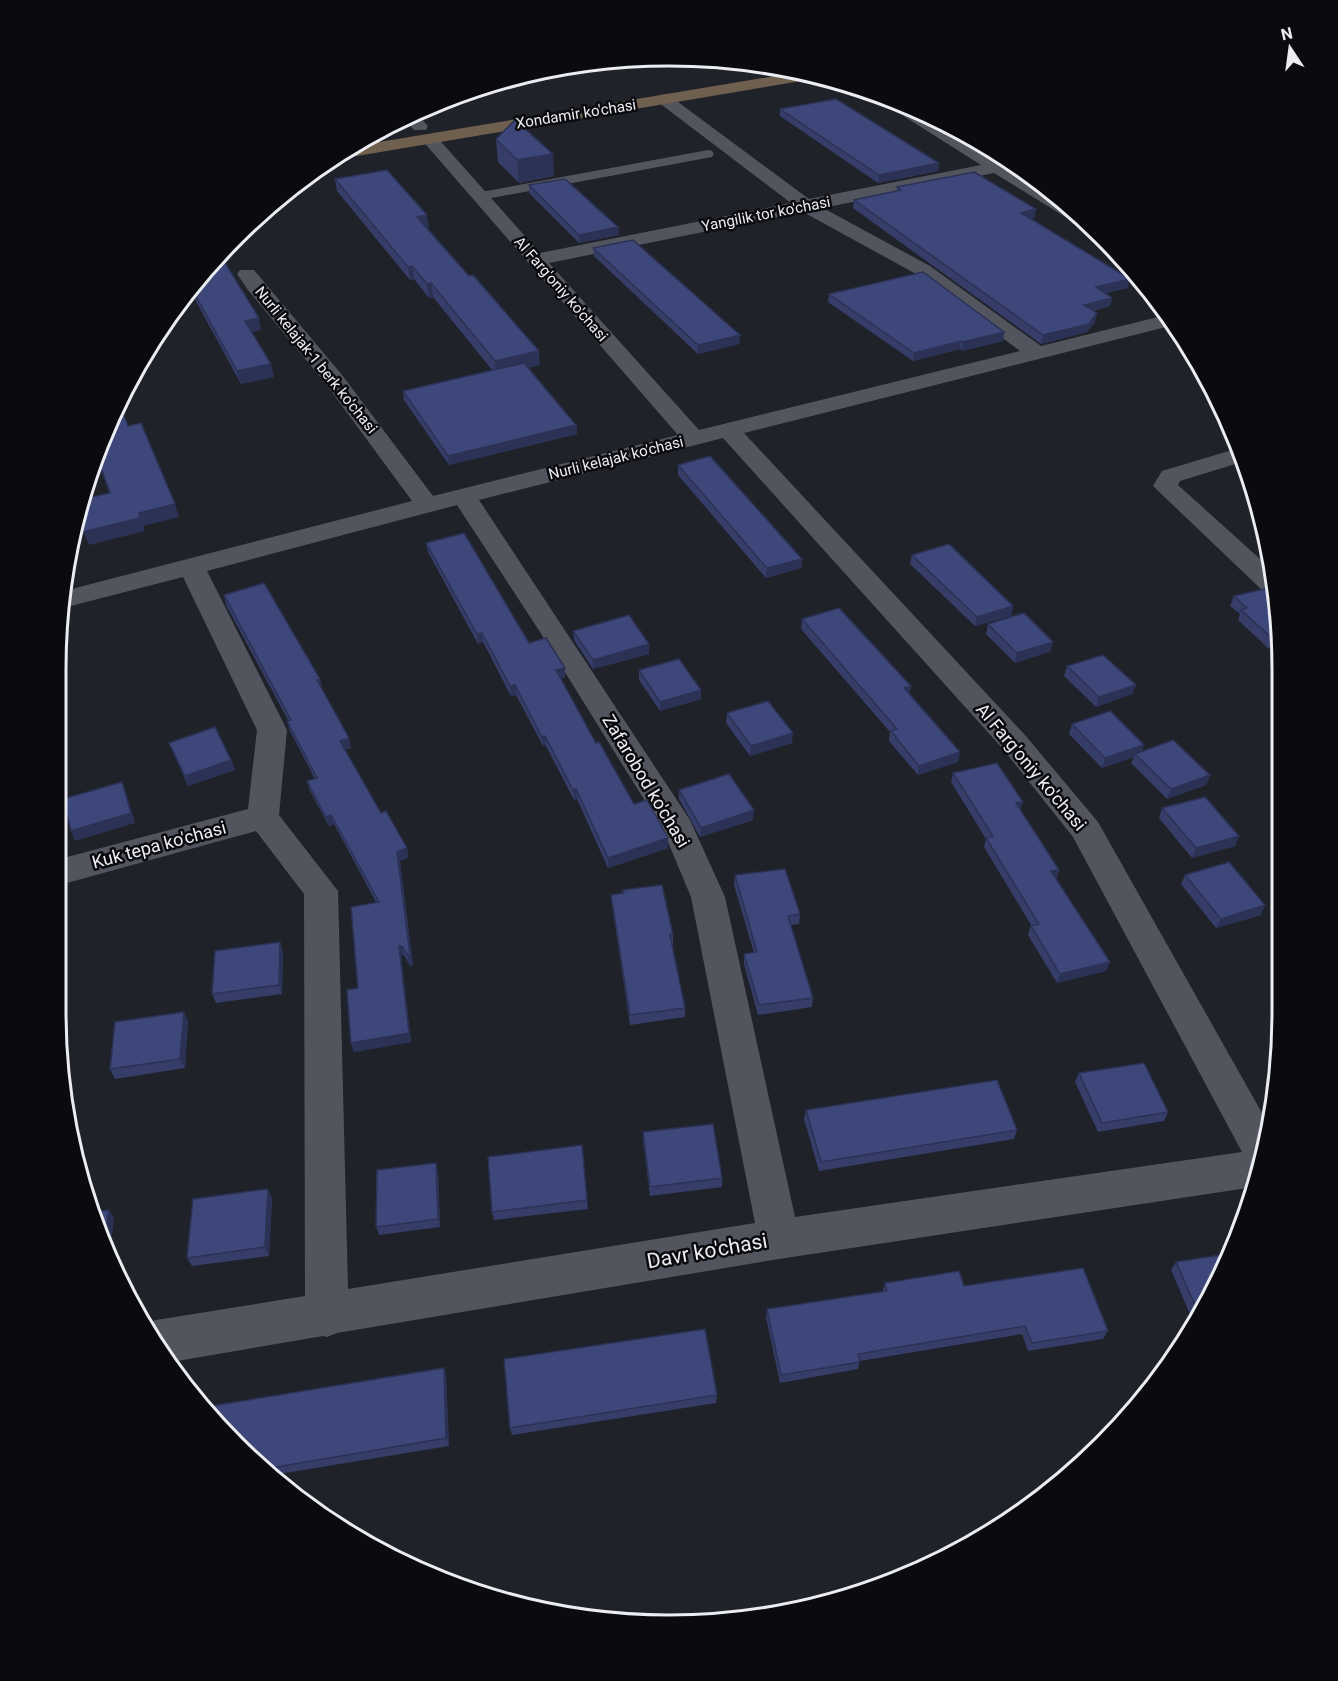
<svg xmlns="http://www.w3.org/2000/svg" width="1338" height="1681" font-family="Roboto,sans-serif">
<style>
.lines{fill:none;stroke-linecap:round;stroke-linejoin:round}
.service{fill:#52555e;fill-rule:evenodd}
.minor{fill:#52555e;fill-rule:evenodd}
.secondary{fill:#6e5f4e;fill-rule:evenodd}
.wall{fill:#353d68}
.shaded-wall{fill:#2b3255}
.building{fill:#3e4779;stroke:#2b3255;stroke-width:1.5}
.labels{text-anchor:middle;stroke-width:5;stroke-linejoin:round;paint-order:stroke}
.far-street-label{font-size:15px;fill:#ebedf2;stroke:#0b0b0f}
.street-label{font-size:18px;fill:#ebedf2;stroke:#0b0b0f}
.near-street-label{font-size:21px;fill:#ebedf2;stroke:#0b0b0f}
.rim{fill:none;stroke:#ebedf2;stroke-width:3}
</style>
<rect width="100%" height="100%" fill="#20222a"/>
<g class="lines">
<!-- service -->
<path class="service" d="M 948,123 L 956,129 L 935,134 L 929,130 L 931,127 Z
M 708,150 L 712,151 L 714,154 L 712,157 L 481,200 L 474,196 L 481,192 Z"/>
<!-- minor -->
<path class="minor" d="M 664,94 L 670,96 L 809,199 L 981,165 L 872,96 L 874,94 L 910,107 L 1057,196 L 1084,221 L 1072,221 L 994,173 L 823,208 L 930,266 L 1041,346 L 1166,315 L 1174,325 L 744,433 L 1025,735 L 1098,822 L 1271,1129 L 1254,1187 L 779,1259 L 337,1333 L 327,1337 L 323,1336 L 171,1362 L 143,1325 L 156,1320 L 305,1296 L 304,894 L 256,831 L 56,886 L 56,860 L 248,809 L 257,730 L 183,577 L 63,608 L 61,608 L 64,591 L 412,501 L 326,384 L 248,290 L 237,274 L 240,270 L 254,270 L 342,375 L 433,496 L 678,435 L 421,139 L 423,135 L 435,135 L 540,253 L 791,203 L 658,102 L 656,99 ZM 803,212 L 916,274 L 1020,351 L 699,430 L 549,263 ZM 723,438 L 1003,749 L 1073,837 L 1242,1152 L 795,1217 L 725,897 L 690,820 L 479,500 ZM 457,505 L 540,632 L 663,830 L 691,897 L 755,1223 L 348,1289 L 338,891 L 279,815 L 287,730 L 207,571 Z
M 416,113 L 428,126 L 426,130 L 414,130 L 404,119 Z
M 1239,448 L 1245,461 L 1180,481 L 1178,485 L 1269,567 L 1274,592 L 1262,590 L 1153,486 L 1162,471 Z"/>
<!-- secondary -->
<path class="secondary" d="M 799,72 L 820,75 L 813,79 L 339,159 L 334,158 L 349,147 Z"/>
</g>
<!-- wall -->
<path class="wall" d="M 780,109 L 939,163 L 938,171 L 878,183 L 780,116 Z
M 496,139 L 554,176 L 519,183 L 498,162 Z
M 335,179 L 429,228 L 427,228 L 540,365 L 528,368 L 576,425 L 577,434 L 449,465 L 404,400 L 403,391 L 492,370 L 433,297 L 429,298 L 414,279 L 410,280 L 337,191 Z
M 529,185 L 618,227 L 619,235 L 579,243 L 529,193 Z
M 897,187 L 1036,209 L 1034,218 L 1031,218 L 1128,288 L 1105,293 L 1112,298 L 1110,306 L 1093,311 L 1095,322 L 1087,332 L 1041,344 L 853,208 L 854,200 L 897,191 Z
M 593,248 L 739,344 L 698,354 L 594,256 Z
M 208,265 L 261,330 L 252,332 L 274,377 L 241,384 L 192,294 L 186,296 Z
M 829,294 L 1004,332 L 1003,341 L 962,351 L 960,349 L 913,361 L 828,302 Z
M 678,465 L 802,559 L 801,568 L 766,578 L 678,475 Z
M 426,543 L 529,643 L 565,668 L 565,677 L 561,679 L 596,743 L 634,804 L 668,848 L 608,868 L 577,799 L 574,800 L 546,746 L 543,746 L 516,695 L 511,696 L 483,642 L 478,644 L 428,552 Z
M 912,555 L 1013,606 L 1011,616 L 975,626 L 910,564 Z
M 224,595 L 320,679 L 322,689 L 351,748 L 345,750 L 381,813 L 409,857 L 400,861 L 413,965 L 410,966 L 404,955 L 401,956 L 411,1042 L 354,1052 L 351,1043 L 358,988 L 376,902 L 334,824 L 329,826 L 310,791 L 307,781 L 315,779 L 290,731 L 287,721 L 288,720 L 226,605 Z
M 1234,596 L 1281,629 L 1281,645 L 1269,649 L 1238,620 L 1240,614 L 1230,606 Z
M 802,619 L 909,694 L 958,762 L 918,775 L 889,741 L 890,732 L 801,629 Z
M 988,624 L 1051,651 L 1015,663 L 986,634 Z
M 573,631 L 649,654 L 593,669 L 574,640 Z
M 1067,666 L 1136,685 L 1132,694 L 1096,707 L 1064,676 Z
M 639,670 L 701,699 L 660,711 L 639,680 Z
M 727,713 L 792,743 L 750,756 L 726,723 Z
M 1072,724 L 1144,745 L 1142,751 L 1210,775 L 1206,785 L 1167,799 L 1131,763 L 1134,757 L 1102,768 L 1069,734 Z
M 169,743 L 231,760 L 235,770 L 188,786 Z
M 953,773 L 1023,802 L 1020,810 L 1059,870 L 1056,879 L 1110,962 L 1106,971 L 1057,983 L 1028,935 L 1031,925 L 984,847 L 986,839 L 951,782 Z
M 679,790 L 753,820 L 700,837 L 679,799 Z
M 1162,808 L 1239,836 L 1235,846 L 1192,858 L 1159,818 Z
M 735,875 L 800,914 L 799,924 L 791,925 L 813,998 L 812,1007 L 758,1015 L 744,964 L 744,954 L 754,953 L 734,885 Z
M 1185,875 L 1261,915 L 1216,928 L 1181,884 Z
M 622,890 L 673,935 L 673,945 L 672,945 L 685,1008 L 685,1017 L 630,1025 L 612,904 L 611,895 L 622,893 Z
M 283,952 L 282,994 L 216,1003 L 212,994 Z
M 188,1021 L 185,1068 L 115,1079 L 110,1069 Z
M 1079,1073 L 1168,1112 L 1164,1121 L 1098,1132 L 1075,1082 Z
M 806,1110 L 1017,1130 L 1014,1139 L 819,1171 L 804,1119 Z
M 643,1132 L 722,1178 L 722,1187 L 650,1196 L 643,1141 Z
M 582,1145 L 588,1209 L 494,1220 L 492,1212 Z
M 438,1172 L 440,1227 L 379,1235 L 376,1227 Z
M 272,1198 L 269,1256 L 192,1266 L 187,1258 Z
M 1233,1253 L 1193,1321 L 1171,1270 L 1176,1262 Z
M 885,1283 L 964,1286 L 1108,1331 L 1103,1339 L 1028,1351 L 1022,1334 L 860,1361 L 858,1369 L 780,1383 L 766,1317 L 767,1309 L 883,1291 Z
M 446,1376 L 449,1446 L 273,1475 L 235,1446 Z
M 717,1395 L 716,1403 L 512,1435 L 510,1428 Z"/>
<!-- shaded-wall -->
<path class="shaded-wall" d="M 553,154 L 554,176 L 519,183 L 517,160 Z
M 939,163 L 938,171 L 878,183 L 879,175 Z
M 1036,209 L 1034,218 L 1020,221 L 1021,213 Z
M 427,215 L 429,228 L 418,230 L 417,217 Z
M 618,227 L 619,235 L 579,243 L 579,235 Z
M 412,266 L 414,279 L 410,280 L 408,267 Z
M 1130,279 L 1128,288 L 1094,296 L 1096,287 Z
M 431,283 L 433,297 L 429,298 L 427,284 Z
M 190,289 L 192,294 L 186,296 Z
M 1112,298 L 1110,306 L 1082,313 L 1084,305 Z
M 1097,313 L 1095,322 L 1087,332 L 1041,344 L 1043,335 Z
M 259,318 L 261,330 L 248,333 L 245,321 Z
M 1004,332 L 1003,341 L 962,351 L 963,342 Z
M 740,335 L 739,344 L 698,354 L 698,345 Z
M 961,341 L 960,349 L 913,361 L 914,353 Z
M 539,351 L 540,365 L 496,375 L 495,361 Z
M 271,364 L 274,377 L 241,384 L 237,371 Z
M 576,425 L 577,434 L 449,465 L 448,456 Z
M 175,504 L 179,517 L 143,526 L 145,531 L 89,545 L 83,532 L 139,513 Z
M 802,559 L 801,568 L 766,578 L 767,568 Z
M 1013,606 L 1011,616 L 975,626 L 977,617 Z
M 482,633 L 483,642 L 478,644 L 477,634 Z
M 1281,637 L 1281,645 L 1269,649 L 1273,639 Z
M 1053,642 L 1051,651 L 1015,663 L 1017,653 Z
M 649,644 L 649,654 L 593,669 L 593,660 Z
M 565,668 L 565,677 L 557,680 L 556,670 Z
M 320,679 L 322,689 L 317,680 Z
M 515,685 L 516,695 L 511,696 L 510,686 Z
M 1136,685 L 1132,694 L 1096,707 L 1099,697 Z
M 911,686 L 909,696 L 904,688 Z
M 701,690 L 701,699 L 660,711 L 660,702 Z
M 793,733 L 792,743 L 750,756 L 751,746 Z
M 545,736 L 546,746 L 543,746 L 542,737 Z
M 349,738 L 351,748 L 342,751 L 340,741 Z
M 1144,745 L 1141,754 L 1135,754 L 1134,757 L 1102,768 L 1105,758 Z
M 960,752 L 958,762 L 918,775 L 919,766 Z
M 231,760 L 235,770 L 188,786 L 185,776 Z
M 1210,775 L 1206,785 L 1167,799 L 1171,789 Z
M 122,782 L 126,792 L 135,823 L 75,841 L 71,831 Z
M 576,789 L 577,799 L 574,800 L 573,790 Z
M 1023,802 L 1020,811 L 1016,803 Z
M 754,810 L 753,820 L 700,837 L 701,828 Z
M 331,815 L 334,824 L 329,826 L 326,817 Z
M 1239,836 L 1235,846 L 1192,858 L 1196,848 Z
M 668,838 L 668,848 L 608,868 L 608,858 Z
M 407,848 L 409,857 L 400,861 L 413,965 L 410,966 L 408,956 L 397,852 Z
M 1059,870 L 1056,879 L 1051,871 Z
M 1265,905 L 1261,915 L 1216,928 L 1221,919 Z
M 280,942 L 283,952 L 282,994 L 279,985 Z
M 399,946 L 402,946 L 404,955 L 401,956 L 411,1042 L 354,1052 L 351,1043 Z
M 1110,962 L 1106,971 L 1057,983 L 1060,974 Z
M 184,1012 L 188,1021 L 185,1068 L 180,1059 Z
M 436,1163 L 438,1172 L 440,1227 L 438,1219 Z
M 268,1189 L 272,1198 L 269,1256 L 265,1247 Z
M 109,1210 L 114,1218 L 110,1251 L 105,1239 Z
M 444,1368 L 446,1376 L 449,1446 L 446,1438 Z"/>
<!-- building -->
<path class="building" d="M 836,99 L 939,163 L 879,175 L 780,109 Z
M 515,120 L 553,154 L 517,160 L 496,139 Z
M 387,170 L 427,215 L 417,217 L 469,276 L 473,275 L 539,351 L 495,361 L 431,283 L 427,284 L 412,266 L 408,267 L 335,179 Z
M 974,172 L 1036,209 L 1021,213 L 1130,279 L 1096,287 L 1112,298 L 1084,305 L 1097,313 L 1089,324 L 1043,335 L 854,200 L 901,190 L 897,187 Z
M 565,179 L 618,227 L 579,235 L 529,185 Z
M 633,240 L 740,335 L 698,345 L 593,248 Z
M 219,253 L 259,318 L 245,321 L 271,364 L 237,371 L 191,287 L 208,265 Z
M 923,272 L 1004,332 L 963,342 L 961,341 L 914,353 L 829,294 Z
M 524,363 L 576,425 L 448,456 L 403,391 Z
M 119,403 L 128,426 L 141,423 L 175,504 L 139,513 L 140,518 L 83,532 L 79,518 L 83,499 L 110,493 L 96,454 Z
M 710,456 L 802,559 L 767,568 L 678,465 Z
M 464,533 L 529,643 L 546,638 L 565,668 L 556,670 L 596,743 L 599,742 L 634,804 L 647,800 L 668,838 L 608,858 L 576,789 L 573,790 L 545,736 L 542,737 L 515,685 L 510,686 L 482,633 L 477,634 L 426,543 Z
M 949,544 L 1013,606 L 977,617 L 912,555 Z
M 264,583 L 320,679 L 317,680 L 349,738 L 340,741 L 381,813 L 386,811 L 407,848 L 397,852 L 410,955 L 408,956 L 402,946 L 399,946 L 409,1033 L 351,1043 L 347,990 L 358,988 L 351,907 L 379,902 L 331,815 L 326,817 L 307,781 L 317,778 L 287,721 L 291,720 L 224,595 Z
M 1273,587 L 1281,629 L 1281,637 L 1273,639 L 1241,610 L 1247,608 L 1234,596 Z
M 839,608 L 911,686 L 904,688 L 960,752 L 919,766 L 891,731 L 897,729 L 802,619 Z
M 1024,613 L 1053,642 L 1017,653 L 988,624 Z
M 629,615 L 649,644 L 593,660 L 573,631 Z
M 1103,655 L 1136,685 L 1099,697 L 1067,666 Z
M 679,659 L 701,690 L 660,702 L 639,670 Z
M 768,701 L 793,733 L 751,746 L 727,713 Z
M 1110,711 L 1144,745 L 1105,758 L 1072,724 Z
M 215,727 L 231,760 L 185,776 L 169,743 Z
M 1173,740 L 1210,775 L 1171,789 L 1135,754 Z
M 997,763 L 1023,802 L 1016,803 L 1059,870 L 1051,871 L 1110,962 L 1060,974 L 1031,926 L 1039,924 L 986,838 L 993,836 L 953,773 Z
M 729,774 L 754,810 L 701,828 L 679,790 Z
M 122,782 L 131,813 L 71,831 L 63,799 Z
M 1205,797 L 1239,836 L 1196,848 L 1162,808 Z
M 1229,862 L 1265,905 L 1221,919 L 1185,875 Z
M 785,869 L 800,914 L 788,916 L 813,998 L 759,1005 L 744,954 L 757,952 L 735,875 Z
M 662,885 L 673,935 L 670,935 L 685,1008 L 630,1015 L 611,895 L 624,893 L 622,890 Z
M 280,942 L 279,985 L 212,994 L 215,951 Z
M 184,1012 L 180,1059 L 110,1069 L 115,1022 Z
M 1144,1063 L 1168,1112 L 1102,1123 L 1079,1073 Z
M 997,1080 L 1017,1130 L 821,1162 L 806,1110 Z
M 713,1124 L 722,1178 L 650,1187 L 643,1132 Z
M 582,1145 L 587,1200 L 492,1212 L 488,1157 Z
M 436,1163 L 438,1219 L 376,1227 L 377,1170 Z
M 268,1189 L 265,1247 L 187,1258 L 193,1199 Z
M 109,1210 L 105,1239 L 93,1212 Z
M 1233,1253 L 1198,1312 L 1176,1262 Z
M 1083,1268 L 1108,1331 L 1032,1343 L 1025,1326 L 858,1354 L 860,1362 L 781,1375 L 767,1309 L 887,1291 L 885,1283 L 959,1271 L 964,1286 Z
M 705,1329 L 717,1395 L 510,1428 L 504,1359 Z
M 444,1368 L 446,1438 L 265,1469 L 235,1446 L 205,1407 Z"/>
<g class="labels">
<!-- far-street labels -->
<g class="far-street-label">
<text transform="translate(576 114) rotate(-9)" y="5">Xondamir ko'chasi</text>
<text transform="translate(766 214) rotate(-11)" y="5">Yangilik tor ko'chasi</text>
<text transform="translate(561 289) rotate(49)" y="5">Al Farg'oniy ko'chasi</text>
<text transform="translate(316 360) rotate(51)" y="5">Nurli kelajak-1 berk ko'chasi</text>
<text transform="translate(616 458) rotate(-14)" y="5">Nurli kelajak ko'chasi</text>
</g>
<!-- street labels -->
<g class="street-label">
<text transform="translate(1031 767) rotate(50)" y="6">Al Farg'oniy ko'chasi</text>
<text transform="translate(646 781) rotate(59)" y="6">Zafarobod ko'chasi</text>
<text transform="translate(159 845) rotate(-15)" y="6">Kuk tepa ko'chasi</text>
</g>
<!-- near-street labels -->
<g class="near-street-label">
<text transform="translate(707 1251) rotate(-10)" y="7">Davr ko'chasi</text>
</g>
</g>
<!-- crop -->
<path d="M0 0H1338V1681H0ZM669 66H669A603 603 0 0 1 1272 669V1012A603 603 0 0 1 669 1615H669A603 603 0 0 1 66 1012V669A603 603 0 0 1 669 66Z" fill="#0b0b0f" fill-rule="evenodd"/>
<path class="rim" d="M669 66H669A603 603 0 0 1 1272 669V1012A603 603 0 0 1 669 1615H669A603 603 0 0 1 66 1012V669A603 603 0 0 1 669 66Z"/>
<!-- north arrow -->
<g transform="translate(1290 48) rotate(347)" stroke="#0b0b0f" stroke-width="4.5" paint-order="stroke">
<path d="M0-4.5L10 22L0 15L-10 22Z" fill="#ebedf2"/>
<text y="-9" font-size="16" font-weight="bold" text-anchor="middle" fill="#ebedf2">N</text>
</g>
</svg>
